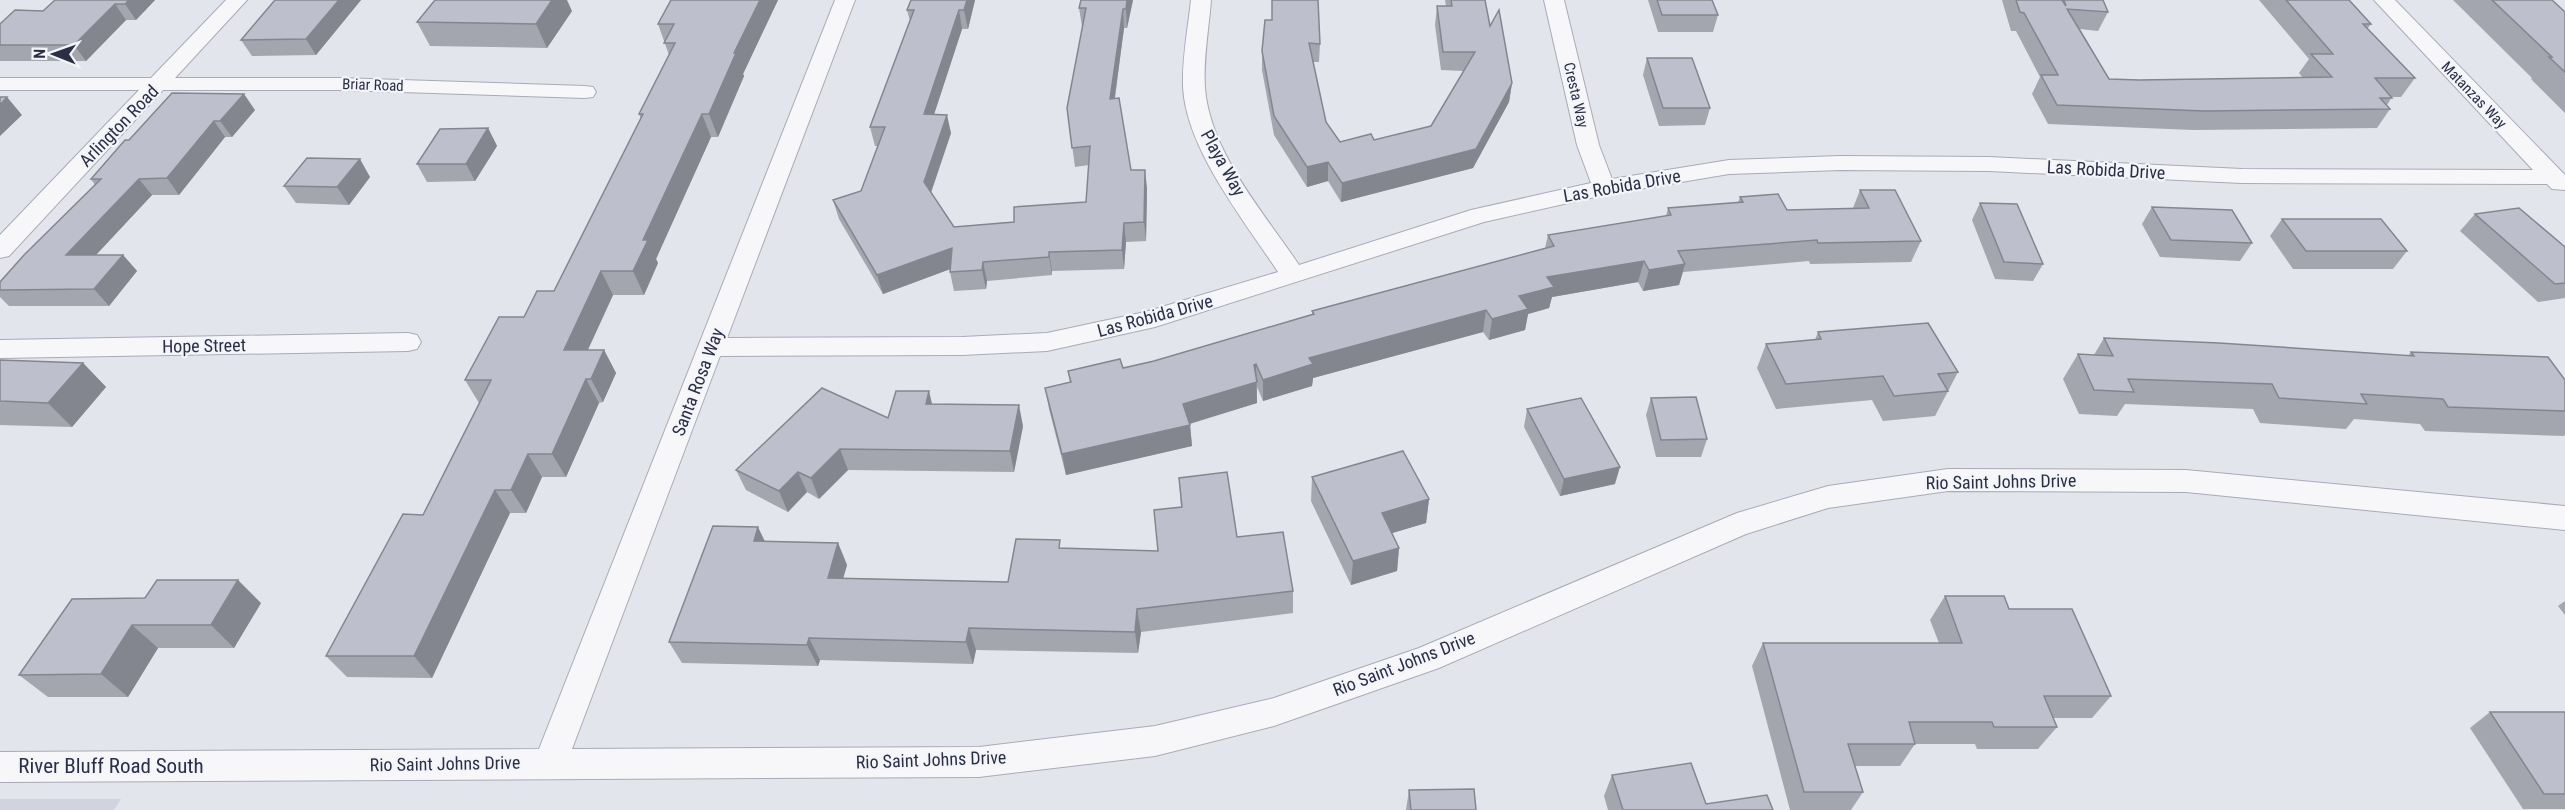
<svg xmlns="http://www.w3.org/2000/svg" width="2565" height="810" font-family="'Roboto Condensed',sans-serif">
<style>
.built{fill:#d1d4de}
.lines{fill:none;stroke-linecap:round;stroke-linejoin:round}
.minor-casing{stroke:#a8abb7;stroke-width:2}
.minor{fill:#f7f7fa;fill-rule:evenodd}
.wall{fill:#a3a5af}
.shaded-wall{fill:#84868f}
.building{fill:#bdc0cc;stroke:#84868f;stroke-width:1.5}
.labels{text-anchor:middle;stroke-width:4.5;stroke-linejoin:round;paint-order:stroke}
.far-street-label{font-size:15px;fill:#2a2f46;stroke:#f3f5f9}
.street-label{font-size:18px;fill:#2a2f46;stroke:#f3f5f9}
.near-street-label{font-size:21px;fill:#2a2f46;stroke:#f3f5f9}
</style>
<rect width="100%" height="100%" fill="#e3e5ec"/>
<!-- built -->
<path class="built" d="M 0,799 L 121,799 L 114,810 L 0,810 Z"/>
<g class="lines">
<defs>
<path id="minor" d="M 226,0 L 247,0 L 175,78 L 339,78 L 585,86 L 593,87 L 596,92 L 593,97 L 585,98 L 339,90 L 163,90 L 9,256 L 0,258 L 0,235 L 139,90 L 0,90 L 0,78 L 151,78 Z
M 835,0 L 855,0 L 727,338 L 962,337 L 1047,333 L 1145,312 L 1278,272 C 1244,220 1186,149 1183,87 C 1182,58 1188,28 1191,0 L 1211,0 C 1209,28 1203,59 1205,88 C 1210,152 1264,213 1299,265 L 1471,210 L 1591,183 L 1577,145 L 1544,0 L 1564,0 L 1599,145 L 1612,179 L 1729,160 L 1840,156 L 1989,157 L 2242,169 L 2533,170 L 2374,0 L 2395,0 L 2565,175 L 2565,190 L 2552,189 L 2547,184 L 2242,183 L 1989,171 L 1840,170 L 1729,174 L 1604,195 L 1484,222 L 1155,327 L 1047,351 L 962,355 L 720,356 L 572,749 L 979,747 L 1155,726 L 1274,698 L 1419,648 L 1737,513 L 1828,486 L 1948,469 L 2186,470 L 2565,506 L 2565,530 L 2186,492 L 1948,491 L 1828,508 L 1746,534 L 1439,668 L 1274,726 L 1155,756 L 979,777 L 0,782 L 0,752 L 539,749 Z
M 408,333 L 417,335 L 421,342 L 417,349 L 408,351 L 0,358 L 0,340 Z"/>
</defs>
<!-- minor casing -->
<use href="#minor" class="minor-casing"/>
<!-- minor -->
<use href="#minor" class="minor"/>
</g>
<!-- wall -->
<path class="wall" d="M 155,0 L 136,20 L 126,20 L 86,61 L 0,61 L 0,24 L 43,11 Z
M 275,0 L 361,0 L 316,55 L 252,56 L 241,40 Z
M 671,0 L 778,0 L 743,74 L 744,76 L 718,137 L 711,137 L 656,259 L 658,263 L 644,295 L 613,295 L 588,350 L 604,350 L 616,373 L 603,402 L 599,403 L 566,477 L 542,477 L 526,513 L 510,513 L 432,678 L 347,677 L 326,656 L 423,515 L 479,403 L 465,380 L 524,317 L 554,291 L 641,119 L 639,114 L 669,55 L 658,24 Z
M 911,0 L 975,0 L 968,29 L 962,29 L 934,114 L 951,133 L 931,193 L 954,227 L 1014,222 L 1086,202 L 1089,165 L 1075,167 L 1067,108 L 1083,27 L 1082,26 L 1079,8 L 1133,0 L 1127,28 L 1124,28 L 1115,98 L 1131,170 L 1147,188 L 1146,241 L 1126,242 L 1124,269 L 1052,271 L 1052,275 L 987,281 L 986,289 L 954,291 L 950,272 L 950,269 L 883,294 L 839,219 L 833,200 L 861,191 L 878,146 L 875,146 L 870,127 L 910,21 L 907,10 Z
M 1445,0 L 1485,0 L 1490,26 L 1512,83 L 1509,102 L 1473,168 L 1341,202 L 1328,181 L 1307,187 L 1274,135 L 1262,70 L 1262,51 L 1265,20 L 1320,44 L 1319,62 L 1313,62 L 1326,122 L 1340,142 L 1374,140 L 1431,126 L 1464,71 L 1441,70 L 1435,25 L 1437,6 L 1446,6 Z
M 1648,0 L 1712,0 L 1718,15 L 1713,32 L 1658,32 Z
M 2002,0 L 2103,0 L 2108,12 L 2098,31 L 2080,29 L 2109,79 L 2139,80 L 2303,78 L 2299,73 L 2309,59 L 2259,0 L 2349,0 L 2371,24 L 2367,29 L 2415,78 L 2401,97 L 2392,97 L 2387,105 L 2390,109 L 2377,128 L 2193,130 L 2048,124 L 2032,94 L 2040,77 L 2016,31 L 2011,31 Z
M 2453,0 L 2552,0 L 2565,12 L 2565,113 L 2531,79 L 2532,78 Z
M 572,11 L 547,48 L 430,46 L 417,22 Z
M 1647,58 L 1710,108 L 1705,125 L 1659,126 L 1643,75 Z
M 255,110 L 232,137 L 225,137 L 179,195 L 152,195 L 96,255 L 123,255 L 137,271 L 109,306 L 9,306 L 0,297 L 0,282 L 95,185 L 91,179 L 129,140 Z
M 488,128 L 497,146 L 475,181 L 427,182 L 417,164 Z
M 370,177 L 349,205 L 296,203 L 284,186 Z
M 1860,190 L 1921,241 L 1911,262 L 1810,264 L 1809,261 L 1683,272 L 1679,285 L 1643,291 L 1638,282 L 1552,297 L 1549,308 L 1528,314 L 1525,330 L 1489,340 L 1483,332 L 1313,378 L 1312,386 L 1263,401 L 1257,387 L 1257,403 L 1190,424 L 1192,446 L 1066,475 L 1049,409 L 1045,388 L 1070,383 L 1068,371 L 1123,368 L 1154,361 L 1312,314 L 1312,311 L 1545,248 L 1548,235 L 1666,216 L 1668,208 L 1738,203 L 1740,197 L 1787,210 L 1853,208 Z
M 1980,203 L 2043,264 L 2033,281 L 1995,279 L 1972,220 Z
M 2152,207 L 2252,243 L 2240,261 L 2160,257 L 2142,224 Z
M 2475,214 L 2565,247 L 2565,298 L 2538,302 L 2460,231 Z
M 2282,219 L 2407,251 L 2393,269 L 2293,269 L 2270,236 Z
M 1818,332 L 1958,372 L 1935,416 L 1883,421 L 1872,400 L 1776,409 L 1757,368 L 1766,344 L 1815,340 Z
M 2104,338 L 2408,356 L 2411,352 L 2565,380 L 2565,435 L 2564,436 L 2425,431 L 2420,424 L 2354,419 L 2346,429 L 2260,423 L 2253,409 L 2125,404 L 2117,416 L 2079,414 L 2063,379 L 2078,354 L 2094,355 Z
M 0,360 L 83,363 L 106,387 L 72,427 L 0,425 Z
M 1651,398 L 1707,439 L 1701,457 L 1656,457 L 1646,415 Z
M 932,404 L 1023,426 L 1014,472 L 848,470 L 819,499 L 807,492 L 788,512 L 746,490 L 736,470 Z
M 1527,409 L 1615,484 L 1560,496 L 1524,427 Z
M 1312,477 L 1429,499 L 1426,523 L 1392,533 L 1399,548 L 1397,571 L 1351,585 L 1311,501 Z
M 1179,478 L 1237,537 L 1293,591 L 1293,613 L 1141,632 L 1138,653 L 976,650 L 973,664 L 820,660 L 818,666 L 682,663 L 669,642 L 765,541 L 838,543 L 847,565 L 843,578 L 1008,582 L 1061,548 L 1158,551 L 1181,507 Z
M 1945,596 L 2009,609 L 2111,696 L 2092,718 L 2053,718 L 2057,727 L 2038,749 L 1977,749 L 1975,744 L 1915,744 L 1900,766 L 1855,766 L 1863,792 L 1851,810 L 1790,810 L 1752,666 L 1763,643 L 1939,643 L 1930,620 Z
M 72,599 L 261,603 L 234,648 L 158,648 L 128,697 L 48,697 L 19,675 Z
M 2565,601 L 2565,615 L 2558,606 Z
M 2490,712 L 2565,712 L 2565,809 L 2523,809 L 2470,728 Z
M 1612,775 L 1706,804 L 1773,810 L 1608,810 L 1604,796 Z
M 1409,790 L 1476,810 L 1406,810 Z"/>
<!-- shaded-wall -->
<path class="shaded-wall" d="M 129,0 L 155,0 L 136,20 L 125,4 Z
M 339,0 L 361,0 L 316,55 L 306,39 Z
M 552,0 L 567,0 L 572,11 L 547,48 L 536,24 Z
M 760,0 L 778,0 L 743,74 L 744,76 L 718,137 L 709,114 L 734,53 Z
M 967,0 L 975,0 L 968,29 L 964,10 Z
M 1127,0 L 1133,0 L 1127,28 L 1126,9 Z
M 115,4 L 126,20 L 86,61 L 74,45 Z
M 1123,9 L 1124,28 L 1112,117 L 1110,99 Z
M 959,10 L 962,29 L 928,133 L 924,114 Z
M 1512,83 L 1509,102 L 1473,168 L 1341,202 L 1342,183 Z
M 244,94 L 255,110 L 232,137 L 220,121 Z
M 7,97 L 22,115 L 0,136 L 0,105 Z
M 702,114 L 711,137 L 656,259 L 658,263 L 644,295 L 633,271 L 643,240 Z
M 947,115 L 951,133 L 928,201 L 924,182 Z
M 214,121 L 225,137 L 179,195 L 167,178 Z
M 488,128 L 497,146 L 475,181 L 466,164 Z
M 360,159 L 370,177 L 349,205 L 337,187 Z
M 1328,162 L 1328,181 L 1307,187 L 1307,167 Z
M 1145,170 L 1147,188 L 1146,241 L 1144,222 Z
M 139,179 L 152,195 L 80,272 L 66,255 Z
M 1124,223 L 1126,242 L 1124,269 L 1122,250 Z
M 952,248 L 956,267 L 883,294 L 877,275 Z
M 1049,252 L 1052,271 L 1052,275 L 1049,257 Z
M 123,255 L 137,271 L 109,306 L 94,289 Z
M 1644,261 L 1638,282 L 1552,297 L 1549,308 L 1528,314 L 1525,330 L 1489,340 L 1492,319 L 1519,296 L 1547,277 Z
M 983,262 L 987,281 L 986,289 L 982,270 Z
M 1685,264 L 1679,285 L 1643,291 L 1649,270 Z
M 601,271 L 613,295 L 577,373 L 564,350 Z
M 1486,310 L 1483,332 L 1313,378 L 1312,386 L 1263,401 L 1263,380 L 1309,358 Z
M 604,350 L 616,373 L 603,402 L 591,379 Z
M 83,363 L 106,387 L 72,427 L 48,403 Z
M 1256,364 L 1257,403 L 1185,425 L 1183,404 Z
M 586,379 L 599,403 L 566,477 L 552,454 Z
M 929,391 L 934,412 L 926,404 Z
M 1019,405 L 1023,426 L 1014,472 L 1010,451 Z
M 1190,425 L 1192,446 L 1066,475 L 1062,454 Z
M 840,449 L 848,470 L 819,499 L 811,478 Z
M 528,454 L 542,477 L 526,513 L 511,490 Z
M 1620,467 L 1615,484 L 1560,496 L 1564,479 Z
M 798,472 L 807,492 L 788,512 L 779,491 Z
M 495,490 L 510,513 L 432,678 L 414,656 Z
M 1429,499 L 1426,523 L 1379,537 L 1382,513 Z
M 758,527 L 769,550 L 754,541 Z
M 838,543 L 847,565 L 837,600 L 828,578 Z
M 1399,548 L 1397,571 L 1351,585 L 1353,561 Z
M 238,580 L 261,603 L 234,648 L 211,625 Z
M 1137,609 L 1141,632 L 1138,653 L 1135,632 Z
M 132,625 L 158,648 L 128,697 L 101,674 Z
M 969,628 L 976,650 L 973,664 L 966,642 Z
M 809,638 L 820,660 L 818,666 L 807,645 Z"/>
<!-- building -->
<path class="building" d="M 55,0 L 129,0 L 125,4 L 115,4 L 74,45 L 0,45 L 0,24 L 15,10 L 43,11 Z
M 275,0 L 339,0 L 306,39 L 241,40 Z
M 435,0 L 552,0 L 536,24 L 417,22 Z
M 671,0 L 760,0 L 734,53 L 736,53 L 709,114 L 702,114 L 643,240 L 648,240 L 633,271 L 601,271 L 564,350 L 604,350 L 591,379 L 586,379 L 552,454 L 528,454 L 511,490 L 495,490 L 414,656 L 326,656 L 403,514 L 423,515 L 491,380 L 465,380 L 499,317 L 524,317 L 537,291 L 554,291 L 643,114 L 639,114 L 675,43 L 664,43 L 674,24 L 658,24 Z
M 911,0 L 967,0 L 964,10 L 959,10 L 924,114 L 947,115 L 924,182 L 954,227 L 1014,222 L 1014,207 L 1086,202 L 1090,146 L 1072,148 L 1067,108 L 1086,8 L 1079,8 L 1081,0 L 1127,0 L 1126,9 L 1123,9 L 1110,99 L 1119,98 L 1131,170 L 1145,170 L 1144,222 L 1124,223 L 1122,250 L 1049,252 L 1049,257 L 983,262 L 982,270 L 950,272 L 952,248 L 877,275 L 833,200 L 861,191 L 885,127 L 870,127 L 914,10 L 907,10 Z
M 1272,0 L 1318,0 L 1320,44 L 1309,43 L 1326,122 L 1340,142 L 1371,134 L 1374,140 L 1431,126 L 1475,52 L 1443,52 L 1437,6 L 1452,6 L 1451,0 L 1485,0 L 1490,26 L 1499,10 L 1512,83 L 1476,149 L 1342,183 L 1328,162 L 1307,167 L 1274,116 L 1262,51 L 1265,20 L 1272,20 Z
M 1657,0 L 1712,0 L 1718,15 L 1662,15 Z
M 2016,0 L 2062,0 L 2066,6 L 2064,0 L 2103,0 L 2108,12 L 2067,9 L 2109,79 L 2139,80 L 2332,77 L 2311,54 L 2333,54 L 2286,0 L 2349,0 L 2371,24 L 2363,24 L 2415,78 L 2375,78 L 2392,98 L 2380,98 L 2390,109 L 2204,111 L 2057,105 L 2041,75 L 2058,75 L 2024,13 L 2020,12 Z
M 2492,0 L 2552,0 L 2565,12 L 2565,72 L 2549,57 L 2552,57 Z
M 1647,58 L 1692,58 L 1710,108 L 1663,108 Z
M 172,93 L 244,94 L 220,121 L 214,121 L 167,178 L 139,179 L 66,255 L 123,255 L 94,289 L 0,290 L 0,282 L 24,255 L 101,179 L 91,179 L 125,140 L 129,140 Z
M 0,97 L 7,97 L 0,105 Z
M 488,128 L 466,164 L 417,164 L 440,129 Z
M 307,158 L 360,159 L 337,187 L 284,186 Z
M 1860,190 L 1895,190 L 1921,241 L 1818,243 L 1817,240 L 1678,251 L 1685,264 L 1649,270 L 1644,261 L 1547,277 L 1554,287 L 1519,296 L 1528,309 L 1492,319 L 1486,310 L 1309,358 L 1313,364 L 1263,380 L 1256,364 L 1254,365 L 1257,382 L 1183,404 L 1190,425 L 1062,454 L 1045,388 L 1071,382 L 1068,371 L 1120,359 L 1123,368 L 1154,361 L 1314,314 L 1312,311 L 1554,246 L 1548,235 L 1671,215 L 1668,208 L 1743,202 L 1740,197 L 1778,194 L 1787,210 L 1869,208 Z
M 1980,203 L 2017,204 L 2043,264 L 2004,262 Z
M 2152,207 L 2232,210 L 2252,243 L 2171,240 Z
M 2519,208 L 2565,247 L 2565,283 L 2555,284 L 2475,214 Z
M 2282,219 L 2381,219 L 2407,251 L 2306,251 Z
M 1928,323 L 1958,372 L 1938,374 L 1948,391 L 1894,396 L 1883,376 L 1786,384 L 1766,344 L 1821,339 L 1818,332 Z
M 2104,338 L 2219,343 L 2414,356 L 2411,352 L 2548,357 L 2565,380 L 2565,411 L 2448,407 L 2443,399 L 2361,394 L 2367,404 L 2279,398 L 2272,384 L 2128,379 L 2134,392 L 2094,390 L 2078,354 L 2113,356 Z
M 0,360 L 83,363 L 48,403 L 0,401 Z
M 822,388 L 888,418 L 896,391 L 929,391 L 926,404 L 1019,405 L 1010,451 L 840,449 L 811,478 L 798,472 L 779,491 L 736,470 Z
M 1696,397 L 1707,439 L 1661,440 L 1651,398 Z
M 1581,398 L 1620,467 L 1564,479 L 1527,409 Z
M 1403,451 L 1429,499 L 1382,513 L 1399,548 L 1353,561 L 1312,477 Z
M 1227,472 L 1237,537 L 1283,532 L 1293,591 L 1137,609 L 1135,632 L 969,628 L 966,642 L 809,638 L 807,645 L 669,642 L 713,526 L 758,527 L 754,541 L 838,543 L 828,578 L 1008,582 L 1016,539 L 1060,540 L 1059,548 L 1158,551 L 1154,510 L 1182,507 L 1179,478 Z
M 157,580 L 238,580 L 211,625 L 132,625 L 101,674 L 19,675 L 72,599 L 145,598 Z
M 1945,596 L 2004,596 L 2009,609 L 2072,609 L 2111,696 L 2044,696 L 2057,727 L 1994,727 L 1992,722 L 1909,722 L 1915,744 L 1848,744 L 1863,792 L 1804,792 L 1763,643 L 1962,643 Z
M 2490,712 L 2565,712 L 2565,794 L 2544,794 Z
M 1691,763 L 1706,804 L 1767,795 L 1773,810 L 1623,810 L 1612,775 Z
M 1474,789 L 1476,810 L 1411,810 L 1409,790 Z"/>
<g class="labels">
<!-- far-street labels -->
<g class="far-street-label">
<text transform="translate(373 85) rotate(2)" y="5">Briar Road</text>
<text transform="translate(1576 95) rotate(77)" y="5">Cresta Way</text>
<text transform="translate(2474 95) rotate(46)" y="5">Matanzas Way</text>
</g>
<!-- street labels -->
<g class="street-label">
<text transform="translate(119 126) rotate(-46)" y="6">Arlington Road</text>
<text transform="translate(1223 163) rotate(61)" y="6">Playa Way</text>
<text transform="translate(2106 170) rotate(3)" y="6">Las Robida Drive</text>
<text transform="translate(1622 186) rotate(-10)" y="6">Las Robida Drive</text>
<text transform="translate(1155 316) rotate(-15)" y="6">Las Robida Drive</text>
<text transform="translate(204 346) rotate(-1)" y="6">Hope Street</text>
<text transform="translate(698 382) rotate(-69)" y="6">Santa Rosa Way</text>
<text transform="translate(2001 482) rotate(-1)" y="6">Rio Saint Johns Drive</text>
<text transform="translate(1404 664) rotate(-21)" y="6">Rio Saint Johns Drive</text>
<text transform="translate(931 760) rotate(-2)" y="6">Rio Saint Johns Drive</text>
<text transform="translate(445 764) rotate(-1)" y="6">Rio Saint Johns Drive</text>
</g>
<!-- near-street labels -->
<g class="near-street-label">
<text x="111" y="773">River Bluff Road South</text>
</g>
</g>
<!-- north arrow -->
<g transform="translate(54 54) rotate(271)" stroke="#f3f5f9" stroke-width="4.5" paint-order="stroke">
<path d="M0-4.5L10 22L0 15L-10 22Z" fill="#2a2f46"/>
<text y="-9" font-size="16" font-weight="bold" text-anchor="middle" fill="#2a2f46">N</text>
</g>
</svg>
